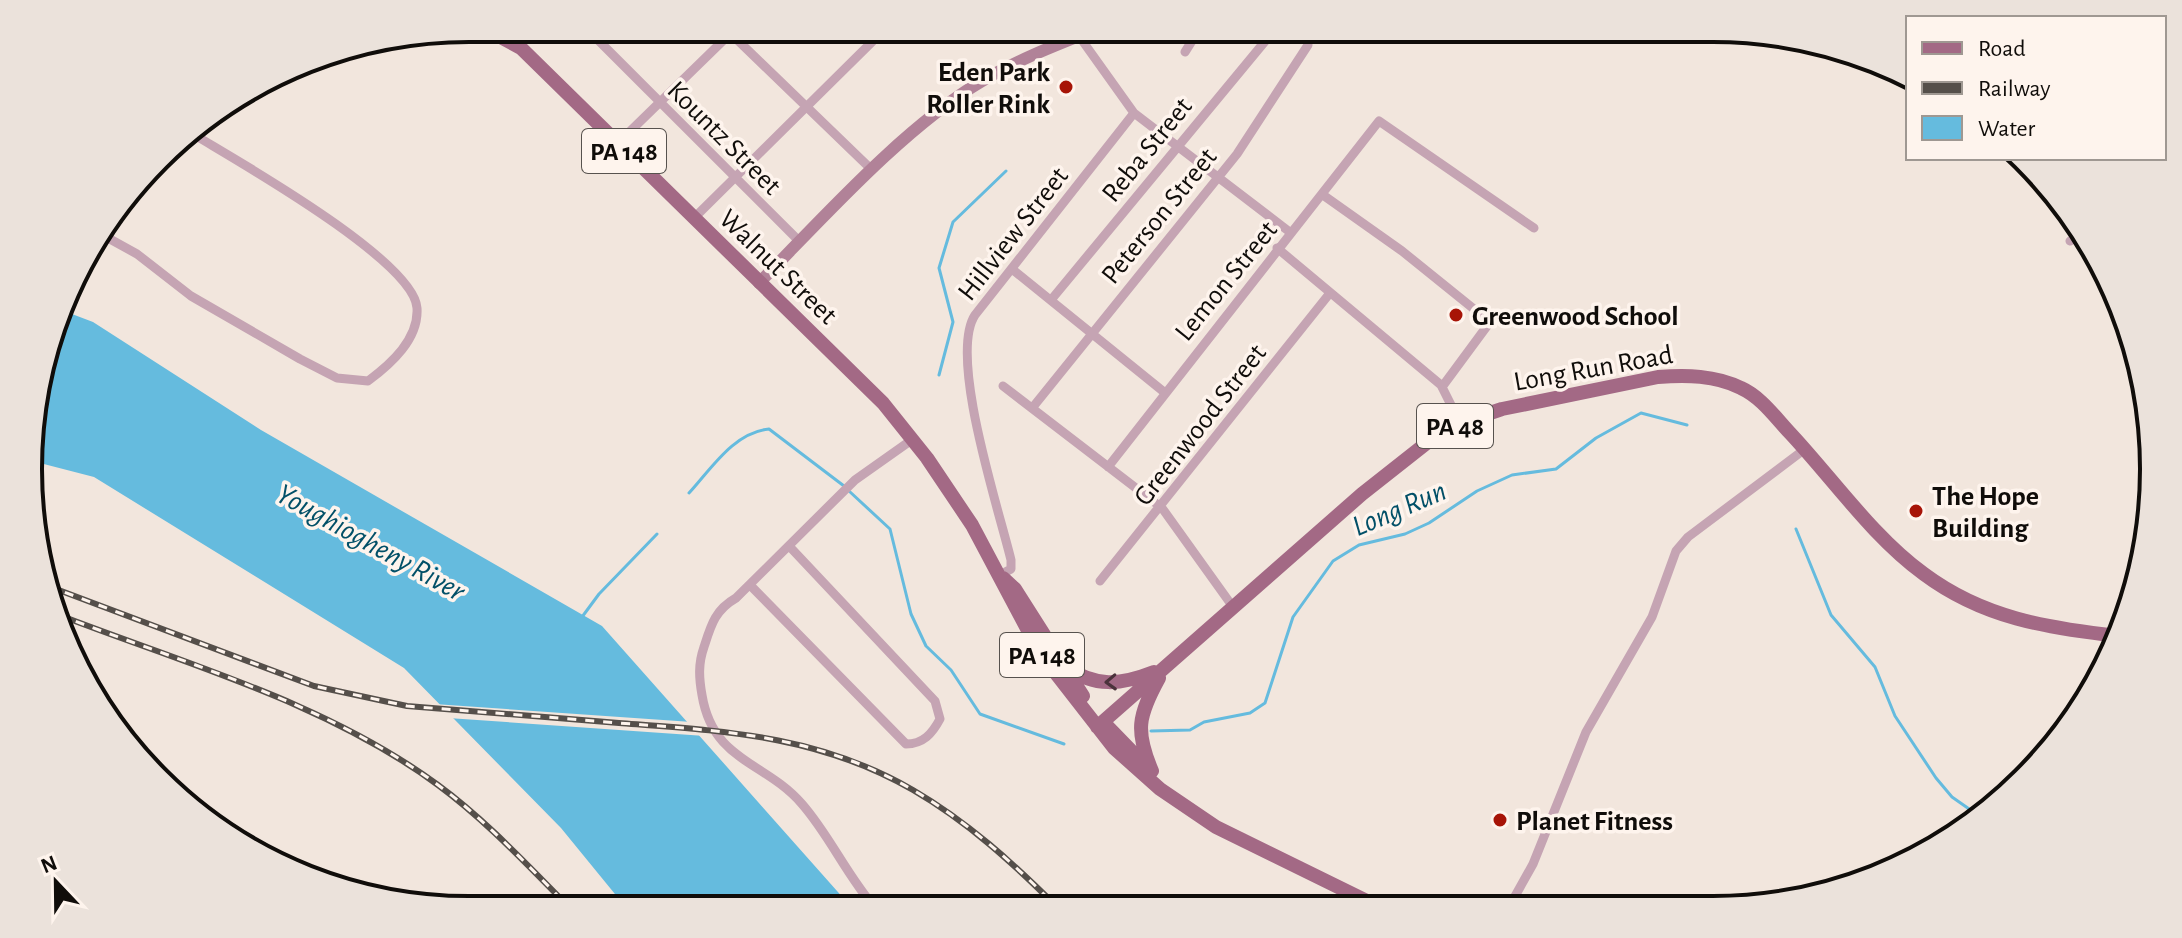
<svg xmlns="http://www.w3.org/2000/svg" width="2182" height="938" font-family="'Alegreya Sans',sans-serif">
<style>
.water{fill:#65bbde}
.pier{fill:#f2e6dd}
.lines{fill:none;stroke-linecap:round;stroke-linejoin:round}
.stream{stroke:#65bbde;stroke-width:3}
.minor{stroke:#c5a4b3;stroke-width:9}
.secondary{stroke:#b18298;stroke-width:12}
.primary{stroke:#a36985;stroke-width:14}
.rail-casing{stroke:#554f4a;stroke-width:6}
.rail{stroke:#fef4ed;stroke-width:3;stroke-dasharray:9;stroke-linecap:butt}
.oneway{stroke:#4b323b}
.poi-dot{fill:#a71407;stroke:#fef4ed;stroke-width:3}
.labels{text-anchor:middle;stroke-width:7;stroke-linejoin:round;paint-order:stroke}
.shield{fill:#fef4ed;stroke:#57524e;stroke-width:2}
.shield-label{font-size:26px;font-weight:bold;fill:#100d0a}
.poi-label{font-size:28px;font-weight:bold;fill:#100d0a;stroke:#fef4ed;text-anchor:start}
.street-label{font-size:28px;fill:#100d0a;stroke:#fef4ed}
.water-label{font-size:30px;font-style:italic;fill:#035068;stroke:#fef4ed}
.rim{fill:none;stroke:#100d0a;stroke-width:4}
</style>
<rect width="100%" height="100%" fill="#f2e6dd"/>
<!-- water -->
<path class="water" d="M 64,311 L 93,322 L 261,430 L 602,626 L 853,909 L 628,910 L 561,828 L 404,668 L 94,477 L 36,462 L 36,383 Z"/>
<!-- pier -->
<path class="pier" d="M 434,704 L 692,722 L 705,736 L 448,718 Z"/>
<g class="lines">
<!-- stream -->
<path class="stream" d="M 939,375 L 953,322 L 939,268 L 953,222 L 1006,171
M 849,491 L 890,529 L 911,614 L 926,646 L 951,670 L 980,714 L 1064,744
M 689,493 C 711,469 734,432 769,429 L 844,486
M 1796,529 L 1831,615 L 1875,667 L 1895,716 L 1936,778 L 1952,797 L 1972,811 L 1991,808
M 582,617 L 599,594 L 657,534
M 1151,731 L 1190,730 L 1204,722 L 1250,713 L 1265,703 L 1293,617 L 1333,561 L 1359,545 L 1405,534 L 1429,523 L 1477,491 L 1512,475 L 1556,469 L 1596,438 L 1641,413 L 1687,425"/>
<!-- minor -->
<path class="minor" d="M 586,28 L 800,242
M 725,28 L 872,170
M 1079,36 L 1134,113 L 1291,233
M 521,48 L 528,28
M 1185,52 L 1200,28
M 617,144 L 736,28
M 1323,195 L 1402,251 L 1490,322 L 1442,387
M 693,219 L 886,28
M 99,233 L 137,254 L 191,296 L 300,359 L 337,378 L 368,381 C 391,364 419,339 417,308 C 414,261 241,163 198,137
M 2070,241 L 2079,236
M 1277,248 L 1441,385 L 1460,423
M 1012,269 L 1164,392
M 1051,300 L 1276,28
M 1003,386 L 1162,508 L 1233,607
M 1033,407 L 1237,154 L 1308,45
M 1108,467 L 1379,121 L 1534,228
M 1000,575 L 1011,569 L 1011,560 C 999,510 948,356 975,315 L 1134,113
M 1100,581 L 1330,293
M 750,585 L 906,744 C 923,744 932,734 940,719 L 935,701 L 790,547
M 1509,907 L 1533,864 L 1586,732 L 1652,617 L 1676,551 L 1688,537 L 1805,449
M 876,909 C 847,876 830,836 802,804 C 765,761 713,762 702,695 C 699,678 698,664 704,647 C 711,625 715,610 736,598 L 855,480 L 913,439"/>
<!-- secondary -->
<path class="secondary" d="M 759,283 C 823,218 904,127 982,81 C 1019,59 1059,44 1099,28"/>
<!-- primary -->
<path class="primary" d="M 484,28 L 521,48 L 883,403 L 927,458 L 972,525 L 1040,653 L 1114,748 L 1160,789 L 1216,827 L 1379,907
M 1003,578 L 1015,589 L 1083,696
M 1065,666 C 1095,688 1121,685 1154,672
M 1106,725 L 1139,759
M 1097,727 L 1362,494 L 1433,438 L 1460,423 L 1502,409 L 1658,377 C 1686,375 1715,375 1741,388 C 1761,397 1775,417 1790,433 C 1833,479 1873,537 1924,574 C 1983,618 2047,628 2118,636
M 1152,771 C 1135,731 1138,716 1159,678"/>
<defs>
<path id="rail" d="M 48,586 L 314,686 L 407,706 C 478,712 549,717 619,723 C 725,731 818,735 913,790 C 968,822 1013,863 1058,908
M 59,615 C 186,664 327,703 438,785 C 487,821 529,867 572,910"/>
</defs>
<!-- rail casing -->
<use href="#rail" class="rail-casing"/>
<!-- rail -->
<use href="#rail" class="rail"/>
</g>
<!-- one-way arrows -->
<defs><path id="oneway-chevron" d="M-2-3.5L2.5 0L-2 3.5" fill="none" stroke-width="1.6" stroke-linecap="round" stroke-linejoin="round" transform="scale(2)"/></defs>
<use class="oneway" href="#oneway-chevron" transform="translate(1111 682) rotate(178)"/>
<!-- markers -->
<g class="poi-dot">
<circle cx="1066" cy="87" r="8"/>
<circle cx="1456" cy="315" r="8"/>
<circle cx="1916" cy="511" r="8"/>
<circle cx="1500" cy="820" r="8"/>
</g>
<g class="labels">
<!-- shield labels -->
<g class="shield">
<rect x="582" y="129" width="84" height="44" rx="6"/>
<rect x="1417" y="404" width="76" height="44" rx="6"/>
<rect x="1000" y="633" width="84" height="44" rx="6"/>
</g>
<g class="shield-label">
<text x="624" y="160">PA 148</text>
<text x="1455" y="435">PA 48</text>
<text x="1042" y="664">PA 148</text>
</g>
<!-- poi labels -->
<g class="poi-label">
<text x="1050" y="81" text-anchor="end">Eden Park<tspan x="1050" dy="32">Roller Rink</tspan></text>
<text x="1472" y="325">Greenwood School</text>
<text x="1932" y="505">The Hope<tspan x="1932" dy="32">Building</tspan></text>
<text x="1516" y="830">Planet Fitness</text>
</g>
<!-- street labels -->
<g class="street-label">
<text transform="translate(725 137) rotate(45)" y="10">Kountz Street</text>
<text transform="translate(1146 149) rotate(-51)" y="10">Reba Street</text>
<text transform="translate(1158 215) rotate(-51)" y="10">Peterson Street</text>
<text transform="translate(1012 233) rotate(-52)" y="10">Hillview Street</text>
<text transform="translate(779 266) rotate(44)" y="10">Walnut Street</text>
<text transform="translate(1225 280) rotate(-51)" y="10">Lemon Street</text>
<text transform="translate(1593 367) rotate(-10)" y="10">Long Run Road</text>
<text transform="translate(1199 424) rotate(-52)" y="10">Greenwood Street</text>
</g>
<!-- water labels -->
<g class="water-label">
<text transform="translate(1399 508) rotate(-23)" y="10">Long Run</text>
<text transform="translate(371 542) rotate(29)" y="10">Youghiogheny River</text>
</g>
</g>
<!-- crop -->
<path d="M0 0H2182V938H0ZM469 42H1713A427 427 0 0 1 2140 469V469A427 427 0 0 1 1713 896H469A427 427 0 0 1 42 469V469A427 427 0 0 1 469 42Z" fill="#ebe2db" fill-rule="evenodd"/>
<path class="rim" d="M469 42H1713A427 427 0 0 1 2140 469V469A427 427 0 0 1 1713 896H469A427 427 0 0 1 42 469V469A427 427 0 0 1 469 42Z"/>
<!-- legend -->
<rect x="1906" y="16" width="260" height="144" fill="#fef4ed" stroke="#9f9892" stroke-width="2"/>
<rect x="1922" y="42" width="40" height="12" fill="#a36985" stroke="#9f9892" stroke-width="2"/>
<text x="1978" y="56" font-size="24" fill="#100d0a">Road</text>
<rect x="1922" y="82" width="40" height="12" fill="#554f4a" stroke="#9f9892" stroke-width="2"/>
<text x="1978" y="96" font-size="24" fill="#100d0a">Railway</text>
<rect x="1922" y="116" width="40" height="24" fill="#65bbde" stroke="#9f9892" stroke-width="2"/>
<text x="1978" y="136" font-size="24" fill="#100d0a">Water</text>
<!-- north arrow -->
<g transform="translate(56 882) rotate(338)" stroke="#fef4ed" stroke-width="6" paint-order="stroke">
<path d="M0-6L14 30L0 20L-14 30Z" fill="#100d0a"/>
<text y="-12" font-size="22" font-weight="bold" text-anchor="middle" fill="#100d0a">N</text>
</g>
</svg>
